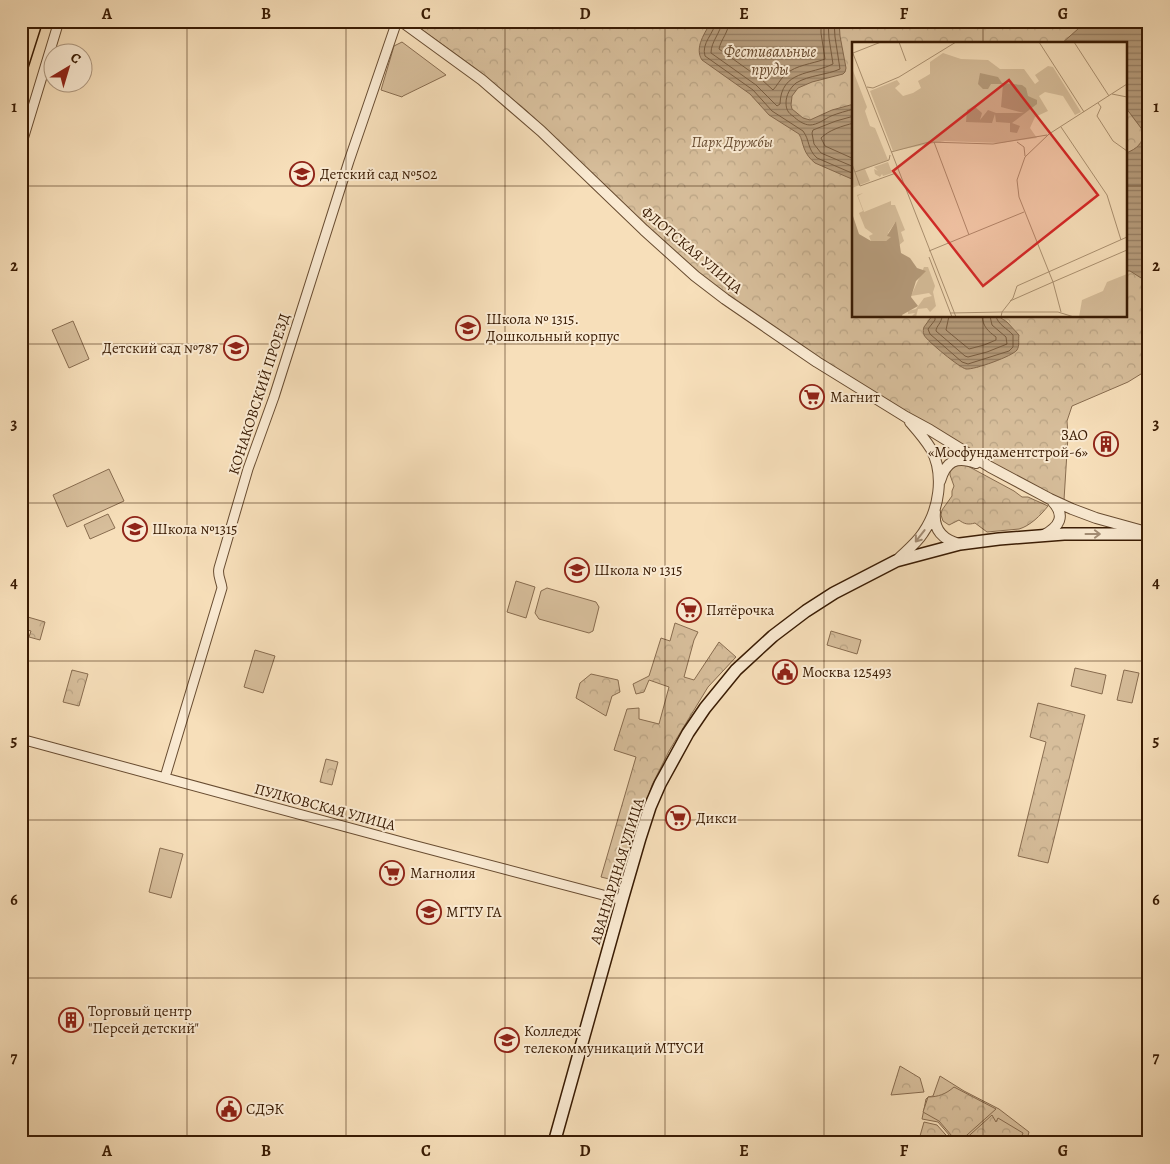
<svg xmlns="http://www.w3.org/2000/svg" width="1170" height="1164" font-family="Alegreya,serif">
<style>
.grass{fill:#d7be9b;stroke:#886c4f}
.forest{fill:url(#forest-crowns);stroke:#886c4f;fill-rule:evenodd}
.water{fill:url(#water-rules);stroke:#84684c}
.lines{fill:none;stroke-linecap:round;stroke-linejoin:round}
.shore{stroke:#785c40;stroke-width:1}
.minor-casing{stroke:#684c31;stroke-width:11}
.tertiary-casing{stroke:#684c31;stroke-width:12}
.secondary-casing{stroke:#391b03;stroke-width:14}
.primary-casing{stroke:#391b03;stroke-width:15}
.minor{stroke:#faead2;stroke-width:9}
.tertiary{stroke:#faead2;stroke-width:10}
.secondary{stroke:#faead2;stroke-width:11}
.primary{stroke:#f7dfba;stroke-width:12}
.oneway{stroke:#a38d75}
.grid{fill:none;stroke:#391b03;stroke-width:1;stroke-opacity:0.55}
.labels{text-anchor:middle;stroke-width:4;stroke-linejoin:round;paint-order:stroke}
.park-label{font-size:15px;font-style:italic;fill:#684c31;stroke:#faead2}
.poi-label{font-size:15px;fill:#391b03;stroke:#faead2;text-anchor:start}
.street-label{font-size:15px;fill:#391b03;stroke:#faead2}
.water-label{font-size:16px;font-style:italic;fill:#65482d;stroke:#faead2}
.inset-road{fill:none;stroke:#ab9171;stroke-width:1}
.view{fill:#d62828;fill-opacity:0.15;stroke:#d62828;stroke-width:2.5}
.inset-edge{fill:none;stroke:#391b03;stroke-width:2.5}
.neatline{fill:none;stroke:#391b03;stroke-width:2}
.grid-label{font-size:16px;text-anchor:middle;font-weight:bold;fill:#391b03}
</style>
<defs>
<pattern id="forest-crowns" width="20" height="18" patternUnits="userSpaceOnUse" patternTransform="scale(1.25)"><rect width="20" height="18" fill="#d7be9b"/><path d="M2 6a3 3 0 1 1 6 0M12 15a3 3 0 1 1 6 0" fill="none" stroke="#b9a384"/></pattern>
<pattern id="water-rules" width="6" height="5" patternUnits="userSpaceOnUse" patternTransform="scale(1.25)"><rect width="6" height="5" fill="#b69c7c"/><path d="M0 2.5h6" fill="none" stroke="#957e63"/></pattern>
</defs>
<rect width="100%" height="100%" fill="#f7dfba"/>
<filter id="stains"><feTurbulence type="fractalNoise" baseFrequency=".004" numOctaves="4"/><feColorMatrix values="0 0 0 0 .2 0 0 0 0 .09 0 0 0 0 .02 0 0 0 .5 -.17"/></filter>
<radialGradient id="worn" r=".72"><stop offset=".6" stop-color="#630" stop-opacity="0"/><stop offset="1" stop-color="#630" stop-opacity=".3"/></radialGradient>
<!-- grass -->
<path class="grass" d="M 402,42 L 446,75 L 403,96 L 402,97 L 381,90 L 394,46 Z
M 73,321 L 89,359 L 69,368 L 52,330 Z
M 109,469 L 124,501 L 67,527 L 53,495 Z
M 108,514 L 115,528 L 90,539 L 84,525 Z
M 516,581 L 535,587 L 526,618 L 507,612 Z
M 547,588 L 596,602 L 599,607 L 593,631 L 589,633 L 539,619 L 535,613 L 541,591 Z
M 255,650 L 275,656 L 263,693 L 244,687 Z
M 1075,668 L 1106,675 L 1102,694 L 1071,686 Z
M 1124,670 L 1139,673 L 1132,703 L 1117,700 Z
M 160,848 L 183,854 L 171,898 L 149,892 Z
M 940,1076 L 964,1091 L 999,1109 L 1029,1132 L 1026,1143 L 956,1143 L 938,1122 L 922,1119 L 926,1099 L 928,1097 L 933,1096 Z"/>
<!-- forest -->
<path class="forest" d="M 410,21 L 1149,21 L 1149,369 L 1128,382 L 1072,406 L 1067,421 L 1068,436 L 1064,500 L 1008,474 L 962,448 L 810,352 L 753,314 L 700,274 L 639,219 L 527,111 L 475,68 ZM 854,44 L 1126,44 L 1126,316 L 854,316 Z
M 959,464 L 964,464 L 1014,491 L 1022,497 L 1028,497 L 1048,506 C 1041,515 1030,526 1019,529 L 987,532 L 975,523 C 968,525 964,524 959,520 L 949,525 L 943,521 L 941,515 L 942,510 L 952,496 L 952,491 L 954,486 L 950,475 L 950,470 Z
M 21,615 L 45,622 L 40,640 L 29,637 L 31,631 L 21,628 Z
M 675,623 L 698,632 L 694,640 L 684,677 L 694,680 L 719,642 L 736,657 L 708,687 L 669,751 L 652,785 L 621,882 L 601,877 L 636,757 L 614,750 L 627,709 L 639,708 L 639,719 L 659,724 L 669,687 L 649,680 L 644,692 L 636,694 L 633,684 L 649,676 L 661,638 L 670,641 Z
M 831,631 L 861,640 L 857,654 L 827,645 Z
M 72,670 L 88,674 L 79,706 L 63,702 Z
M 591,674 L 618,680 L 620,692 L 612,696 L 606,716 L 576,698 L 580,683 Z
M 1038,703 L 1085,715 L 1048,863 L 1018,856 L 1046,742 L 1030,737 Z
M 326,759 L 338,762 L 332,785 L 320,782 Z
M 900,1066 L 920,1078 L 924,1092 L 891,1095 Z
M 954,1087 L 996,1109 L 958,1143 L 939,1121 L 923,1112 L 928,1097 C 938,1097 946,1094 954,1087 Z
M 992,1115 L 996,1122 L 998,1118 L 1023,1133 L 1019,1143 L 961,1143 Z
M 924,1122 L 937,1125 L 953,1143 L 918,1143 Z"/>
<!-- water -->
<path class="water" d="M 712,21 L 839,21 L 840,36 L 846,68 L 845,72 L 843,74 L 812,82 L 798,88 L 792,96 L 791,105 L 792,109 L 803,118 L 810,120 L 832,110 L 854,104 L 854,180 L 815,163 C 810,159 806,154 804,148 C 802,143 802,139 799,134 L 769,115 L 750,94 L 702,60 C 694,48 705,32 712,21 Z
M 1087,21 L 1149,21 L 1149,283 L 1130,271 L 1126,271 L 1126,153 C 1137,149 1143,143 1144,132 L 1126,108 L 1126,44 L 1061,44 Z
M 932,316 L 998,316 L 1007,322 L 1019,335 C 1018,340 1020,345 1017,350 C 1013,356 974,370 966,369 C 960,368 927,341 924,335 C 923,331 923,330 924,327 Z"/>
<g class="lines">
<!-- shore -->
<path class="shore" d="M 716,21 C 714,34 701,43 705,56 L 753,90 L 772,111 L 803,131 C 810,140 807,149 817,158 L 854,174
M 722,21 C 721,33 711,41 711,53 L 756,85 L 777,106 L 780,104 C 781,70 811,75 833,64 L 829,38 L 828,21
M 729,21 C 729,32 721,39 719,49 L 761,79 L 773,90 C 777,86 780,79 786,74 C 796,65 812,64 825,59 L 821,33 L 821,21
M 834,21 L 835,37 L 840,69 C 827,75 809,75 796,83 C 790,88 786,95 786,103 C 786,109 788,113 793,116 C 797,120 804,125 810,125 C 817,125 825,119 831,116 C 839,113 846,111 854,109
M 854,116 L 836,121 L 813,130 L 812,133 L 814,144 L 821,153 L 854,167
M 854,123 C 842,126 829,130 821,138 L 825,146 L 854,159
M 935,316 L 935,320 L 928,329 L 930,334 L 962,362 L 968,364 L 1009,351 L 1013,347 L 1013,335 C 1008,329 997,324 996,316
M 942,316 C 942,323 936,326 936,331 L 965,356 L 968,357 L 987,352 L 1007,344 L 1006,337 L 992,325 L 990,316
M 949,316 L 946,330 L 969,349 L 984,345 L 996,340 L 996,337 C 988,331 983,327 982,316"/>
<defs>
<path id="minor" d="M 21,146 L 59,21
M 21,739 L 413,845 L 622,900
M 165,777 L 222,588 C 221,580 217,575 219,568 L 248,469 L 274,397 L 349,161 L 397,21"/>
<path id="tertiary" d="M 401,21 L 482,80 L 541,131 L 644,230 L 695,276 L 725,299 L 760,323 L 817,362 L 906,417 L 930,430 L 990,467 L 1050,499 L 1072,509 L 1096,518 L 1143,531
M 940,481 C 946,461 956,456 976,463
M 935,512 C 933,530 943,540 960,544
M 1044,535 C 1059,527 1066,516 1053,502
M 896,561 C 905,552 916,544 923,533 C 939,510 945,475 931,449 C 925,439 917,430 910,422"/>
<path id="secondary" d="M 554,1143 L 622,900 L 640,838 L 650,807 L 660,784 L 688,733 L 705,708 L 736,670 L 773,636 L 806,611 L 834,593 L 896,561 L 960,544 L 999,539 L 1064,534 L 1149,534"/>
<path id="primary" d="M 21,68 L 36,21"/>
</defs>
<!-- minor casing -->
<use href="#minor" class="minor-casing"/>
<!-- tertiary casing -->
<use href="#tertiary" class="tertiary-casing"/>
<!-- secondary casing -->
<use href="#secondary" class="secondary-casing"/>
<!-- primary casing -->
<use href="#primary" class="primary-casing"/>
<!-- minor -->
<use href="#minor" class="minor"/>
<!-- tertiary -->
<use href="#tertiary" class="tertiary"/>
<!-- secondary -->
<use href="#secondary" class="secondary"/>
<!-- primary -->
<use href="#primary" class="primary"/>
</g>
<!-- one-way arrows -->
<defs><path id="oneway-shaft" d="M-6 0H5M1.5-3L5.5 0L1.5 3" fill="none" stroke-width="1.6" stroke-linecap="round" stroke-linejoin="round" transform="scale(1.25)"/></defs>
<g class="oneway">
<use href="#oneway-shaft" transform="translate(1093 534)"/>
<use href="#oneway-shaft" transform="translate(920 536) rotate(128)"/>
</g>
<!-- grid -->
<path class="grid" d="M 187,21 L 187,1143M 346,21 L 346,1143M 505,21 L 505,1143M 665,21 L 665,1143M 824,21 L 824,1143M 983,21 L 983,44M 21,186 L 854,186M 1126,186 L 1149,186M 983,316 L 983,1143M 21,344 L 1149,344M 21,503 L 1149,503M 21,661 L 1149,661M 21,820 L 1149,820M 21,978 L 1149,978"/>
<!-- icons -->
<defs>
<symbol id="school-ring" viewBox="-11 -11 22 22"><circle r="9.5" fill="#faead2" stroke="#8f2418" stroke-width="1.5"/><path d="M0-5L7-2L0 1L-7-2ZM-4 1L0 2.5L4 1V4Q0 6-4 4Z" fill="#8f2418"/></symbol>
<symbol id="supermarket-ring" viewBox="-11 -11 22 22"><circle r="9.5" fill="#faead2" stroke="#8f2418" stroke-width="1.5"/><path d="M-6-5.5h2.5l.6 2H6L4.5 2H-2.5L-4.4-4H-6ZM-1.5 3.2a1.3 1.3 0 1 0 .1 0ZM3 3.2a1.3 1.3 0 1 0 .1 0Z" fill="#8f2418"/></symbol>
<symbol id="building-ring" viewBox="-11 -11 22 22"><circle r="9.5" fill="#faead2" stroke="#8f2418" stroke-width="1.5"/><path d="M-4-6H4V6H1V3H-1V6H-4ZM-2.5-4.3h1.7v1.8h-1.7ZM.8-4.3h1.7v1.8H.8ZM-2.5-1h1.7V.8h-1.7ZM.8-1h1.7V.8H.8Z" fill="#8f2418"/></symbol>
<symbol id="civic-ring" viewBox="-11 -11 22 22"><circle r="9.5" fill="#faead2" stroke="#8f2418" stroke-width="1.5"/><path d="M-.6-6.5H3V-4.5H.6V-3L4-1V1h2V6H-6V1h2V-1L-.6-3ZM-1.2 2.5V6h2.4V2.5Z" fill="#8f2418"/></symbol>
<symbol id="university-ring" viewBox="-11 -11 22 22"><circle r="9.5" fill="#faead2" stroke="#8f2418" stroke-width="1.5"/><path d="M0-5L7-2L0 1L-7-2ZM-4 1L0 2.5L4 1V4Q0 6-4 4Z" fill="#8f2418"/></symbol>
</defs>
<g fill-rule="evenodd">
<use href="#school-ring" x="288" y="160" width="28" height="28"/>
<use href="#school-ring" x="454" y="314" width="28" height="28"/>
<use href="#school-ring" x="222" y="334" width="28" height="28"/>
<use href="#supermarket-ring" x="798" y="383" width="28" height="28"/>
<use href="#building-ring" x="1092" y="430" width="28" height="28"/>
<use href="#school-ring" x="121" y="515" width="28" height="28"/>
<use href="#school-ring" x="563" y="556" width="28" height="28"/>
<use href="#supermarket-ring" x="675" y="596" width="28" height="28"/>
<use href="#civic-ring" x="771" y="658" width="28" height="28"/>
<use href="#supermarket-ring" x="664" y="804" width="28" height="28"/>
<use href="#supermarket-ring" x="378" y="859" width="28" height="28"/>
<use href="#university-ring" x="415" y="898" width="28" height="28"/>
<use href="#building-ring" x="57" y="1006" width="28" height="28"/>
<use href="#university-ring" x="493" y="1026" width="28" height="28"/>
<use href="#civic-ring" x="215" y="1095" width="28" height="28"/>
</g>
<g class="labels">
<!-- park labels -->
<g class="park-label">
<text x="732" y="147">Парк Дружбы</text>
</g>
<!-- poi labels -->
<g class="poi-label">
<text x="320" y="179">Детский сад №502</text>
<text x="486" y="324">Школа № 1315.<tspan x="486" dy="17">Дошкольный корпус</tspan></text>
<text x="218" y="353" text-anchor="end">Детский сад №787</text>
<text x="830" y="402">Магнит</text>
<text x="1088" y="440" text-anchor="end">ЗАО<tspan x="1088" dy="17">«Мосфундаментстрой-6»</tspan></text>
<text x="152" y="534">Школа №1315</text>
<text x="594" y="575">Школа № 1315</text>
<text x="706" y="615">Пятёрочка</text>
<text x="802" y="677">Москва 125493</text>
<text x="696" y="823">Дикси</text>
<text x="410" y="878">Магнолия</text>
<text x="446" y="917">МГТУ ГА</text>
<text x="88" y="1016">Торговый центр<tspan x="88" dy="17">"Персей детский"</tspan></text>
<text x="524" y="1036">Колледж<tspan x="524" dy="17">телекоммуникаций МТУСИ</tspan></text>
<text x="246" y="1114">СДЭК</text>
</g>
<!-- street labels -->
<g class="street-label">
<text transform="translate(692 250) rotate(40)" y="5">ФЛОТСКАЯ УЛИЦА</text>
<text transform="translate(259 394) rotate(-72)" y="5">КОНАКОВСКИЙ ПРОЕЗД</text>
<text transform="translate(325 807) rotate(15)" y="5">ПУЛКОВСКАЯ УЛИЦА</text>
<text transform="translate(617 871) rotate(-73)" y="5">АВАНГАРДНАЯ УЛИЦА</text>
</g>
<!-- water labels -->
<g class="water-label">
<text x="770" y="57">Фестивальные<tspan x="770" dy="18">пруды</tspan></text>
</g>
</g>
<!-- overview -->
<g transform="translate(852 42)">
<rect width="275" height="275" fill="#f7dfba"/>
<path d="M 9,144 L 11,151 L 6,154 L 12,170 L 39,159 L 39,163 L 43,163 L 53,188 L 49,190 L 52,199 L 46,204 L 44,179 L 36,191 L 40,195 L 34,199 L 19,199 L 17,194 L 21,192 L 13,186 L 7,171 L 11,169 L 5,153 L 11,151 Z" fill="#d7be9b"/>
<path d="M 91,11 L 109,17 L 136,18 L 148,27 L 172,27 L 183,42 L 187,39 L 183,33 L 196,24 L 201,25 L 229,70 L 223,73 L 211,54 L 193,50 L 187,54 L 196,69 L 183,75 L 178,86 L 185,96 L 148,101 L 93,99 L 41,109 L 18,49 L 45,38 L 48,42 L 43,46 L 51,54 L 61,51 L 69,46 L 66,39 L 78,32 L 78,20 ZM 0,26 L 15,65 L 13,69 L 18,84 L 23,86 L 36,118 L 13,127 L 18,139 L 0,146 ZM 36,120 L 40,131 L 31,134 L 30,132 L 28,135 L 23,132 L 22,127 L 26,129 L 22,125 ZM 72,225 L 76,225 L 83,244 L 81,250 L 84,264 L 78,270 L 75,266 L 66,267 L 64,275 L 59,275 L 63,271 L 56,272 L 56,269 L 64,267 L 72,256 L 80,254 L 77,251 L 59,254 Z" fill="#d7be9b"/>
<path d="M 275,232 L 275,275 L 227,275 L 230,258 L 251,249 L 255,240 Z" fill="#d7be9b"/>
<path d="M 128,31 L 146,35 L 150,41 L 170,43 L 174,46 L 176,54 L 185,58 L 185,62 L 160,81 L 168,84 L 165,91 L 158,90 L 158,81 L 144,80 L 143,72 L 140,81 L 114,80 L 115,68 L 122,64 L 130,71 L 128,78 L 136,68 L 144,71 L 172,71 L 149,65 L 151,42 L 139,42 L 136,47 L 131,47 L 126,42 ZM 0,171 L 7,192 L 19,199 L 34,199 L 39,195 L 35,194 L 44,179 L 49,211 L 58,216 L 65,226 L 74,229 L 64,239 L 59,255 L 66,264 L 50,273 L 51,275 L 0,275 Z" fill="#b69c7c"/>
<path class="inset-road" d="M 47,0 L 54,19M 187,0 L 232,70M 222,0 L 257,54M 0,9 L 104,275M 1,11 L 29,0M 15,45 L 21,46 L 47,35 L 104,0M 260,52 L 275,55M 246,61 L 249,65 L 245,74 L 261,99 L 275,109M 209,85 L 255,153 L 269,198M 82,100 L 117,193M 165,100 L 172,105 L 173,114M 39,110 L 77,100 L 141,102 L 195,93M 0,122 L 8,144 L 44,131M 3,130 L 37,118 L 38,113M 77,209 L 172,170M 77,215 L 100,275M 158,259 L 201,240 L 167,155 L 165,138 L 173,115 L 197,92 L 275,42M 209,270 L 201,240 L 275,208M 98,271 L 150,270 L 161,256 L 165,244 L 275,195M 149,275 L 150,270 L 206,270 L 222,275"/>
<path class="view" d="M 157,38 L 246,153 L 131,244 L 41,129 Z"/>
<rect width="275" height="275" class="inset-edge"/>
</g>
<!-- margin -->
<rect width="1170" height="1164" fill="none" stroke="#f7dfba" stroke-width="55"/>
<!-- north arrow -->
<g transform="translate(68 68) rotate(38)"><circle r="24" fill="#faead2" stroke="#ad977f"/>
<path d="M0-4L9 19L0 12L-9 19Z" fill="#8f2418"/>
<text y="-8" font-size="14" font-weight="bold" text-anchor="middle" fill="#391b03">С</text>
</g>
<rect x="28" y="28" width="1114" height="1108" class="neatline"/>
<g class="grid-label">
<text x="107" y="19">A</text>
<text x="266" y="19">B</text>
<text x="426" y="19">C</text>
<text x="585" y="19">D</text>
<text x="744" y="19">E</text>
<text x="904" y="19">F</text>
<text x="1063" y="19">G</text>
<text x="14" y="112">1</text>
<text x="1156" y="112">1</text>
<text x="14" y="271">2</text>
<text x="1156" y="271">2</text>
<text x="14" y="429">3</text>
<text x="1156" y="429">3</text>
<text x="14" y="588">4</text>
<text x="1156" y="588">4</text>
<text x="14" y="746">5</text>
<text x="1156" y="746">5</text>
<text x="14" y="905">6</text>
<text x="1156" y="905">6</text>
<text x="14" y="1063">7</text>
<text x="1156" y="1063">7</text>
<text x="107" y="1156">A</text>
<text x="266" y="1156">B</text>
<text x="426" y="1156">C</text>
<text x="585" y="1156">D</text>
<text x="744" y="1156">E</text>
<text x="904" y="1156">F</text>
<text x="1063" y="1156">G</text>
</g>
<rect width="100%" height="100%" filter="url(#stains)"/>
<rect width="100%" height="100%" fill="url(#worn)"/>
</svg>
